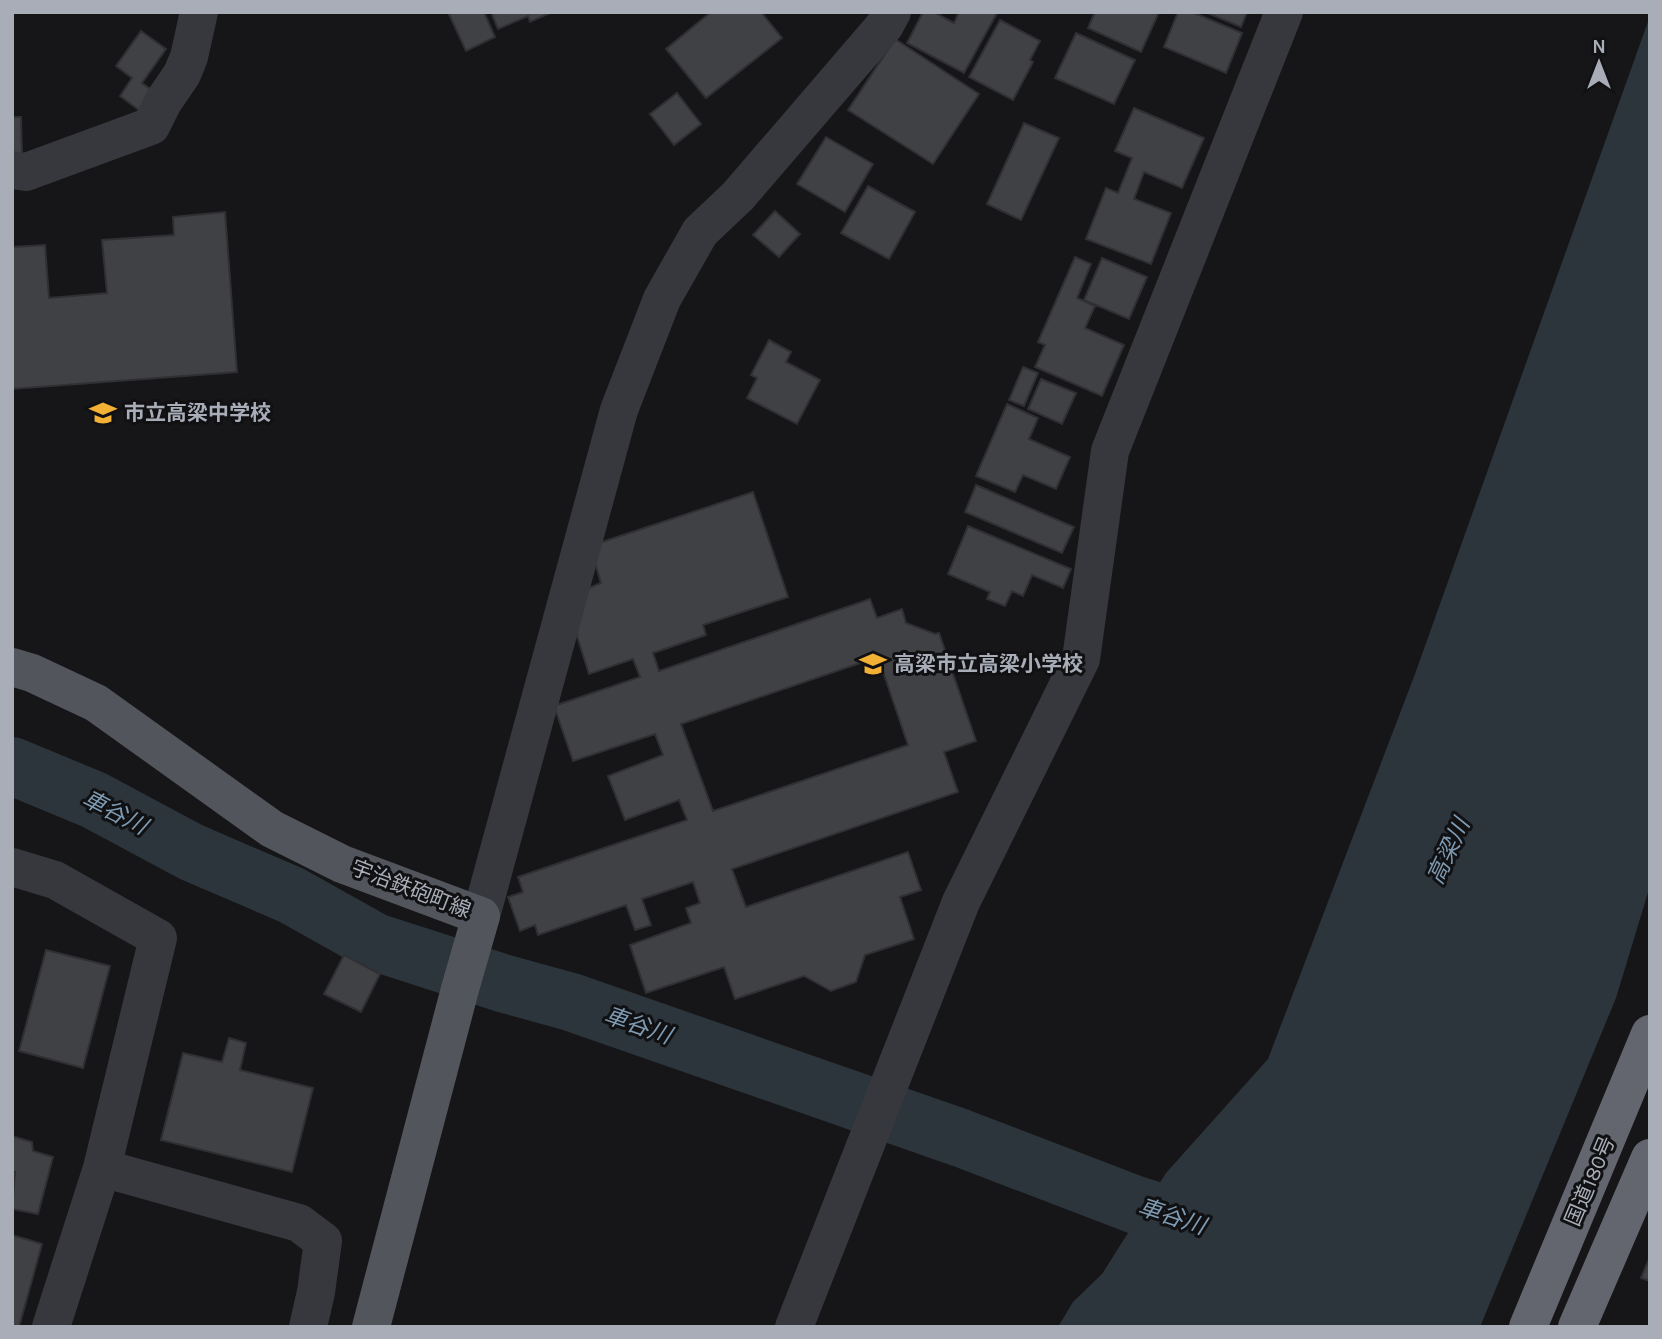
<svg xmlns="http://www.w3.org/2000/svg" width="1662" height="1339" font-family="Karla,'Noto Sans JP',sans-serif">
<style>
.water{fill:#2c353c}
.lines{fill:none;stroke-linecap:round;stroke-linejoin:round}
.river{stroke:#2c353c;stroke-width:58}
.building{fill:#404145;stroke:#303034;stroke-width:2;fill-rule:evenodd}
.minor{stroke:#37383d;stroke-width:38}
.major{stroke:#53555c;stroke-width:38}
.highway{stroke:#63666e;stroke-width:38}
.labels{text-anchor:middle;stroke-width:6;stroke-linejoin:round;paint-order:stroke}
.poi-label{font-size:21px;font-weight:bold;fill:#a8adb8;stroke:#111113;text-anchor:start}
.street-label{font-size:21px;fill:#a8adb8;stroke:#111113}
.water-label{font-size:23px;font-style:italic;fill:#7f9bb3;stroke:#111113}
</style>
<rect width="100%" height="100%" fill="#161618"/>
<!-- water -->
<path class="water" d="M 1650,16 L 1650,886 L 1616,998 L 1480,1327 L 1058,1327 L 1073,1302 L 1102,1274 L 1166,1173 L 1268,1059 L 1415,674 Z"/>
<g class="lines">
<!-- river -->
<path class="river" d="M 12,766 L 94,800 L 191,852 L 291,895 L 375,942 L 502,983 L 571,1002 L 961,1138 L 1136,1205 L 1219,1231"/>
</g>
<!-- building -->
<path class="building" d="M 448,12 L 484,12 L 495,37 L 466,51 Z
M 491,12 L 552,12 L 530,22 L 528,16 L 498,29 Z
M 711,12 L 761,12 L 782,38 L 706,98 L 666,49 Z
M 923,12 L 934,12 L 954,23 L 959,12 L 997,13 L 964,73 L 907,43 Z
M 1095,12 L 1159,12 L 1141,52 L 1088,28 Z
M 1178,12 L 1192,12 L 1242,33 L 1226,73 L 1164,47 Z
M 1205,12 L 1247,12 L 1241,27 Z
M 1000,20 L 1040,41 L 1030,60 L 1033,62 L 1013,100 L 969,77 Z
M 141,31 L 166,49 L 142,83 L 153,91 L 139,110 L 120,96 L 132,78 L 116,66 Z
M 1076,33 L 1135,60 L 1114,104 L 1055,78 Z
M 895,39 L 979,94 L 933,164 L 848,110 Z
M 677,93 L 701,124 L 674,145 L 650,114 Z
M 1134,108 L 1204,138 L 1182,188 L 1144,172 L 1134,199 L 1171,213 L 1151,264 L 1086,239 L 1106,188 L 1118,193 L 1132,158 L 1115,151 Z
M 12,117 L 21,117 L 22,154 L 12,154 Z
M 1024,123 L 1059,138 L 1021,220 L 987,204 Z
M 826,137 L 873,164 L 845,212 L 797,184 Z
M 868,186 L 915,212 L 889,259 L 841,233 Z
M 775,211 L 800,234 L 779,257 L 753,235 Z
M 225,212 L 237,372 L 12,389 L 12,247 L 45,245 L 49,298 L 107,293 L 102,240 L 174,235 L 173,217 Z
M 1075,257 L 1091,264 L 1077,298 L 1095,306 L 1085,328 L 1124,345 L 1102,396 L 1035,367 L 1045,345 L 1038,342 Z
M 1102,258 L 1147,277 L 1129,319 L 1084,300 Z
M 769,340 L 791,352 L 786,362 L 820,380 L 797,424 L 747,398 L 757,378 L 751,375 Z
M 1023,367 L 1038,373 L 1024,406 L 1009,400 Z
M 1041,379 L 1076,393 L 1062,424 L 1028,409 Z
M 1007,404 L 1038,418 L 1029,439 L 1070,457 L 1056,489 L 1023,475 L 1015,492 L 976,476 Z
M 976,485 L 1074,527 L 1062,553 L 965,512 Z
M 753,492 L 788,597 L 703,625 L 706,635 L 653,653 L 659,671 L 870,599 L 877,618 L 902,609 L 906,623 L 935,634 L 939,633 L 976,741 L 944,752 L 958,792 L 732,869 L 746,907 L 908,852 L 921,890 L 900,897 L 914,939 L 865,955 L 856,982 L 831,991 L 804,976 L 735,999 L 724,967 L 646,993 L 630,945 L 691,923 L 686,908 L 700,903 L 693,882 L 642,899 L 651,925 L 635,930 L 626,905 L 538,935 L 535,925 L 520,931 L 508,897 L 523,892 L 518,877 L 687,820 L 679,800 L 625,820 L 608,776 L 663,755 L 655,734 L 573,761 L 554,706 L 640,677 L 633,659 L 589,674 L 577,636 L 579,592 L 601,583 L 590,546 ZM 878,657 L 908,745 L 713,811 L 681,724 Z
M 968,526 L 1071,569 L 1063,588 L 1032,575 L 1023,596 L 1012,591 L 1005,606 L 987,599 L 990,592 L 948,574 Z
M 46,950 L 110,966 L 83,1068 L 19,1051 Z
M 344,955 L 380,974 L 361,1012 L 324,994 Z
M 229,1038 L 246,1043 L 240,1070 L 313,1088 L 292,1172 L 161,1140 L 183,1053 L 222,1062 Z
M 12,1136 L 32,1142 L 33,1151 L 53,1157 L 38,1214 L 12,1209 L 15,1172 L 12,1171 Z
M 12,1235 L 42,1244 L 19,1327 L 12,1327 Z
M 1650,1257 L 1650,1281 L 1641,1278 Z"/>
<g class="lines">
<!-- minor -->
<path class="minor" d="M 12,170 L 26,172 L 151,126 L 163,102 L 182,74 L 189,57 L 199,12
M 12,867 L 55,880 L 158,938 L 102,1168 L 51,1327
M 481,916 L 619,410 L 662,299 L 700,232 L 738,196 L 885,25 L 892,12
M 102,1168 L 299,1223 L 323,1241 L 316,1292 L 308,1327
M 794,1327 L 961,902 L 1081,659 L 1110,451 L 1284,12"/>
<!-- major -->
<path class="major" d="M 12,667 L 32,673 L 96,703 L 272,829 L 342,864 L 481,916 L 460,989 L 371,1327"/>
<!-- highway -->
<path class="highway" d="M 1528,1327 L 1650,1034
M 1577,1327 L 1650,1158"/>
</g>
<!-- icons -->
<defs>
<symbol id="school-bare" viewBox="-9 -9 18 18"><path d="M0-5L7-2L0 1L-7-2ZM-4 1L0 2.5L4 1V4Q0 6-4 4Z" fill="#f2b134" stroke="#111113" stroke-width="2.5" paint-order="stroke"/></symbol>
</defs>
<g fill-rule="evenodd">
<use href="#school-bare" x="84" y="394" width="38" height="38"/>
<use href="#school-bare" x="854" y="645" width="38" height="38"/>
</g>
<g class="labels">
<!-- poi labels -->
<g class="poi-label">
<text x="124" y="420">市立高梁中学校</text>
<text x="894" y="671">高梁市立高梁小学校</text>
</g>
<!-- street labels -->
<g class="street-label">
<text transform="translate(411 889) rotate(21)" y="7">宇治鉄砲町線</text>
<text transform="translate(1590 1181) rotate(-67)" y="7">国道180号</text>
</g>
<!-- water labels -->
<g class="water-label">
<text transform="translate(115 812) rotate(27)" y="8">車谷川</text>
<text transform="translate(1448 851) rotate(-65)" y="8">高梁川</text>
<text transform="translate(638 1025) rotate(19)" y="8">車谷川</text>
<text transform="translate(1172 1216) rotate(18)" y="8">車谷川</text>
</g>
</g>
<!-- border -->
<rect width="1662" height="1339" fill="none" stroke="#a8adb8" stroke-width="28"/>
<!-- north arrow -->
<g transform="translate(1599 63)" stroke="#111113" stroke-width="5" paint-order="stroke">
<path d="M0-5L12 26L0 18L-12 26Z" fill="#a8adb8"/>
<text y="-10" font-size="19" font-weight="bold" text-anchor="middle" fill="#a8adb8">N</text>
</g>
</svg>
